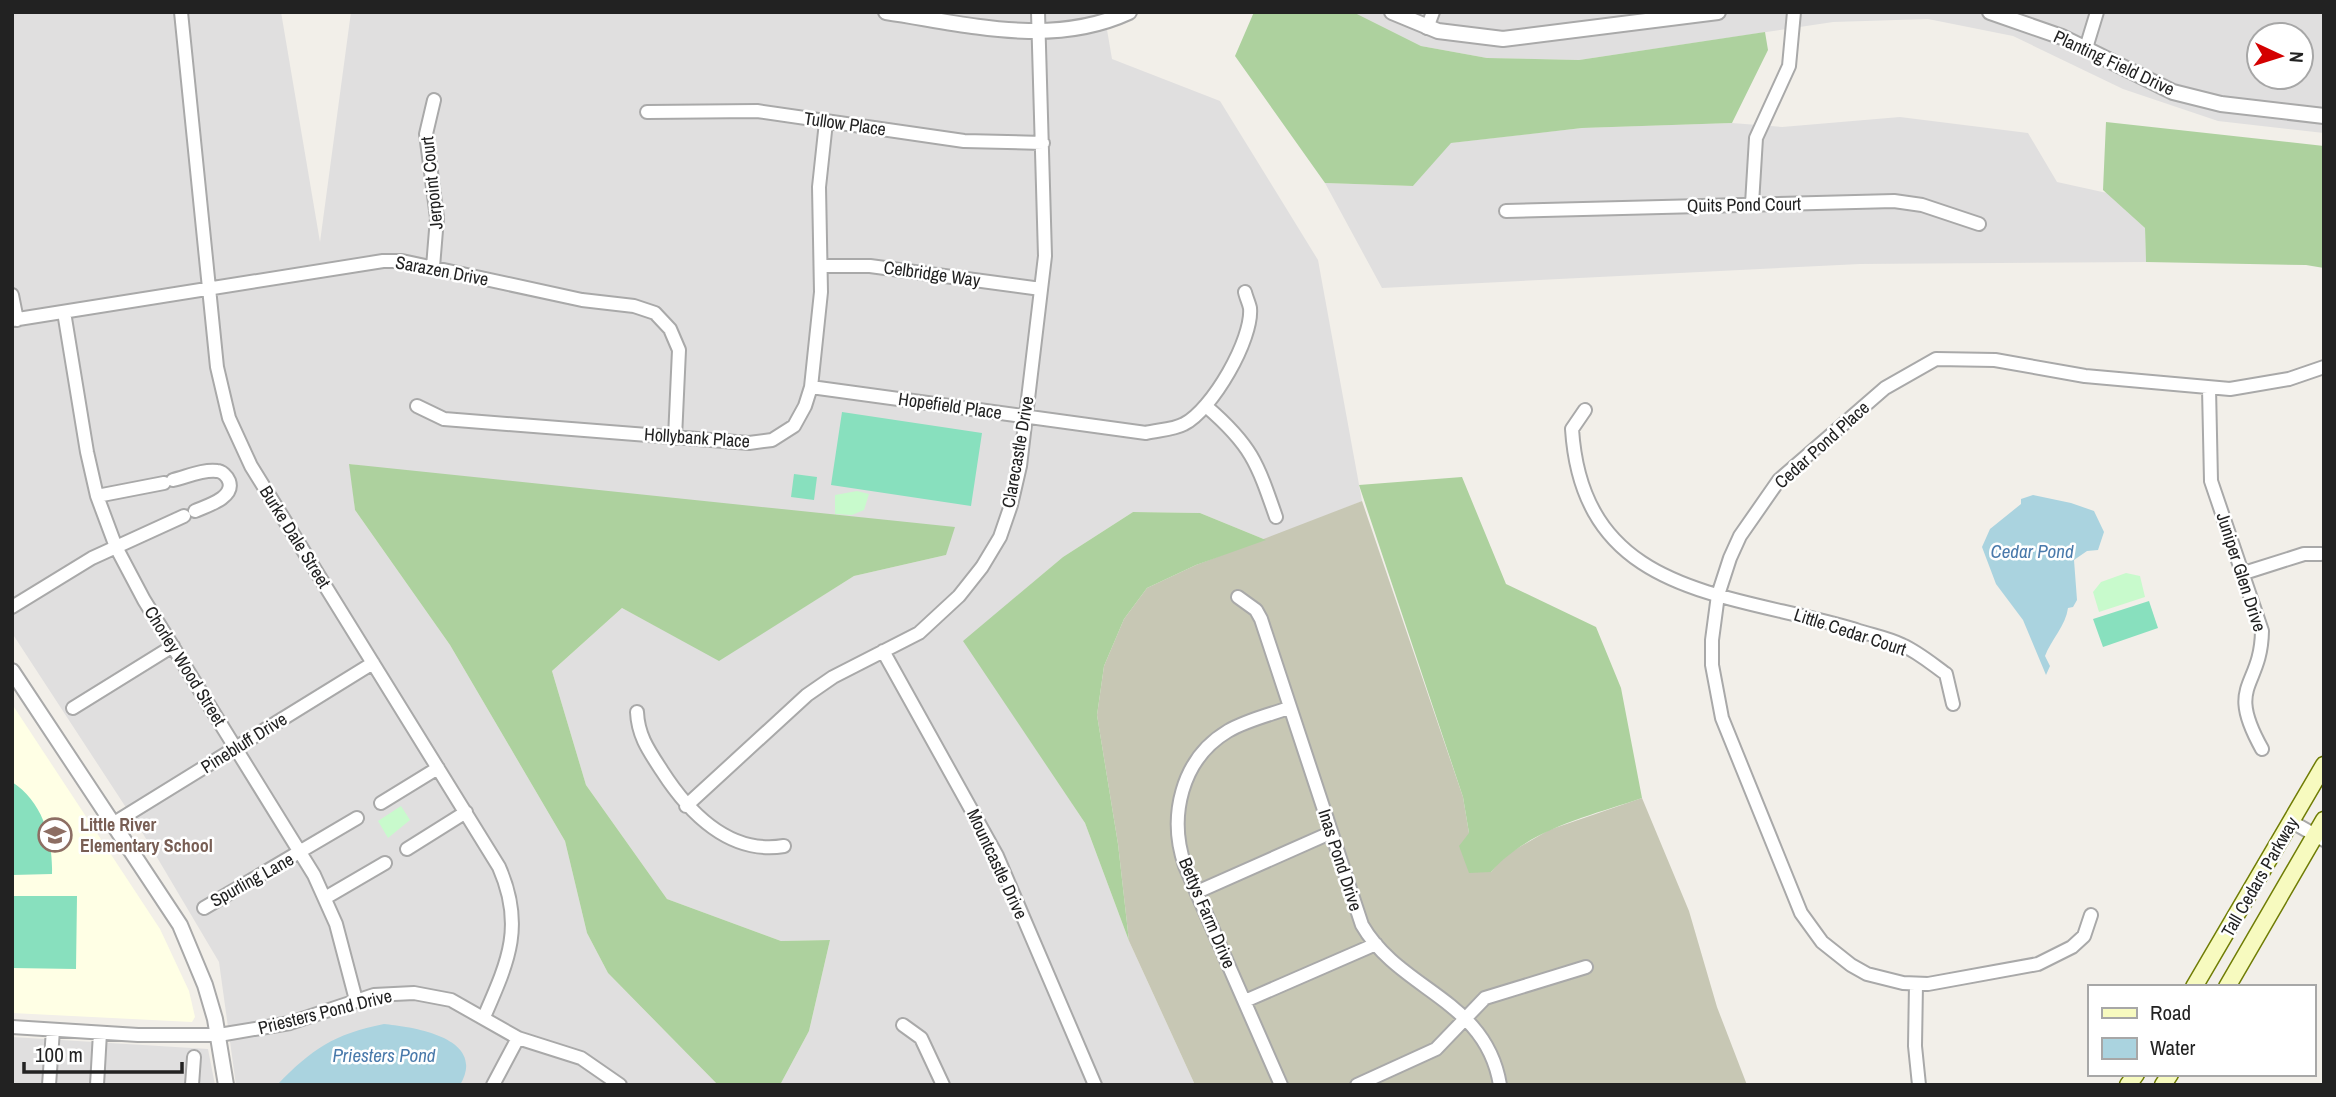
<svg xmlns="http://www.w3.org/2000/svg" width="2336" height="1097" font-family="'Archivo Narrow',sans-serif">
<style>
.residential{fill:#e0dfdf;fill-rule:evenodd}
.education{fill:#ffffe5}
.construction{fill:#c7c7b4}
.forest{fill:#add19e}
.park{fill:#c8facc}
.pitch{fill:#88e0be}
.water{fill:#aad3df}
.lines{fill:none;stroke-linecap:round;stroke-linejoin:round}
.minor-casing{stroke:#a9a9a9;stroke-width:16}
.tertiary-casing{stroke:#a9a9a9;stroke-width:18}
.secondary-casing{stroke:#707d05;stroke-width:19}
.minor{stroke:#fff;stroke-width:12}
.tertiary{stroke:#fff;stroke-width:14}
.secondary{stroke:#f7fabf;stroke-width:16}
.labels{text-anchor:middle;stroke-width:5;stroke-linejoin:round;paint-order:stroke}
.street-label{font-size:18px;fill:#222;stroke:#fff}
.education-label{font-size:18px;font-weight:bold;fill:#785e54;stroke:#fff;text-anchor:start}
.water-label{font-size:19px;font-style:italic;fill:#4a7aab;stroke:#fff}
</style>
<rect width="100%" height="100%" fill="#f2efe9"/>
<!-- residential -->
<path class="residential" d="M 281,12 L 320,242 L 351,12 L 1104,12 L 1112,59 L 1220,101 L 1318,260 L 1362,501 L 1266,540 L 1200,513 L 1133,512 L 1063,557 L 964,641 L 1085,823 L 1129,941 L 1195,1085 L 780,1085 L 809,1031 L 830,940 L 781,941 L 667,899 L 586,785 L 552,671 L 622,608 L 719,660 L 854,576 L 946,555 L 350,464 L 355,510 L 450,645 L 565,841 L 587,933 L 608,973 L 718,1085 L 236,1085 L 219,962 L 142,832 L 12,633 L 12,13 Z
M 1353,12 L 2324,12 L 2324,133 L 2218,121 L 2123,89 L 2013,36 L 1928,19 L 1833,22 L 1579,60 L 1487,58 L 1421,46 ZM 2259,35 L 2301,35 L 2301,77 L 2259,77 Z
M 1900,117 L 2028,133 L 2057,182 L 2107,193 L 2145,228 L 2146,262 L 1860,264 L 1382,288 L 1325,183 L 1413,186 L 1450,143 L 1582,128 L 1732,123 L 1782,127 Z
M 12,1037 L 208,1049 L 215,1085 L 12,1085 Z"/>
<!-- education -->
<path class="education" d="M 12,704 L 160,929 L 189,991 L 195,1017 L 192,1022 L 12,1013 Z"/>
<!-- construction -->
<path class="construction" d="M 1362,501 L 1463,797 L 1469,833 L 1491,872 L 1504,856 L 1549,830 L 1642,798 L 1689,911 L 1717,1007 L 1747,1085 L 1195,1085 L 1129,941 L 1118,844 L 1097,715 L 1104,666 L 1124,619 L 1147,588 L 1196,565 Z"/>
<!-- forest -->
<path class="forest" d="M 1254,12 L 1353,12 L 1421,46 L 1487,58 L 1579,60 L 1765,32 L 1768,50 L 1732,123 L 1582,128 L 1451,143 L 1413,186 L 1325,183 L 1235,56 Z
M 2106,122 L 2324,146 L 2324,268 L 2306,265 L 2146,262 L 2145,228 L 2103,190 Z
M 349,464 L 955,527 L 946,555 L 854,576 L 719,661 L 622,608 L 552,671 L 586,785 L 667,899 L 781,941 L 830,940 L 809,1031 L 780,1085 L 718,1085 L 608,973 L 587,933 L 565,841 L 450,645 L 355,510 Z
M 1462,477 L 1506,584 L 1596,627 L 1621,688 L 1642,798 C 1590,816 1528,829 1491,872 L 1469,873 L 1459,846 L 1469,833 L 1463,797 L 1359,485 Z
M 1133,512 L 1200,513 L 1266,540 L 1196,565 L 1147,588 L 1124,619 L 1104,666 L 1097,715 L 1118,844 L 1129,941 L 1085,823 L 963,641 L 1063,557 Z"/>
<!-- park -->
<path class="park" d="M 857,491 L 869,494 L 864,510 L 852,515 L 835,514 L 835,495 Z
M 2126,573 L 2140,576 L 2145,597 L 2099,612 L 2093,592 L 2101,582 Z
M 401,806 L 410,820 L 388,838 L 378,821 Z"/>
<!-- pitch -->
<path class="pitch" d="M 842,412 L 982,433 L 971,506 L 831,485 Z
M 794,474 L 817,477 L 814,500 L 791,497 Z
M 2149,601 L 2158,628 L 2103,647 L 2093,619 Z
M 12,782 C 43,802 53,839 52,874 L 12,875 Z
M 12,896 L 77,896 L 76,969 L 12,968 Z"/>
<!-- water -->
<path class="water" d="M 2033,495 L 2071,503 L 2094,511 L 2104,532 L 2098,550 L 2087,551 L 2074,560 L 2077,600 L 2073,607 L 2068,608 C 2066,625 2051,640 2045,656 L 2050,666 L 2046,675 L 2023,620 L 1996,584 L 1982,547 L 1990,529 L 2021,504 L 2021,499 Z
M 384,1024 C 414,1027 488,1038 460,1085 L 277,1085 C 312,1049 334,1034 384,1024 Z"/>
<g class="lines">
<defs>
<path id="minor" d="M 181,12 L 217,367 L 229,418 L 251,466 L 499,867 C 525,926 508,962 484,1017
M 1427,28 L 1433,12
M 2086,48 L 2097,12
M 647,112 L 757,111 L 964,141 L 1043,143
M 1752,204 L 1756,138 L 1789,66 L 1794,12
M 1506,211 L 1894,201 L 1922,205 L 1979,224
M 822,266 L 870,266 L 1041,289
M 433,267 L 437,218 L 426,134 L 434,100
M 12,295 L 17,320
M 64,312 L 87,452 L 97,496 L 116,547 L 144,600 L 314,875 L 336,924 L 356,1000
M 12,320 L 383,261 L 402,261 L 582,300 L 634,306 L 655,313 L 670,329 L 679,350 L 675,438
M 811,387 L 1146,433 C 1157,430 1173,430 1184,424 C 1212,410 1253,339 1250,308 C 1249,303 1246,297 1245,292
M 2209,388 L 2211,481 L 2262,631 C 2261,689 2225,683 2262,749
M 417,406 L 444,419 L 749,443 L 772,440 L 794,426 L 805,406 L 811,387 L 821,292 L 819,187 L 826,122
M 1207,407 C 1251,445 1257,462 1276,517
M 1585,410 L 1572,429 C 1583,598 1731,592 1856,630 C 1871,635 1888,638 1902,645 C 1918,652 1932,664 1946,674 L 1953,704
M 173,480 C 186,477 204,469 217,471 C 222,471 227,476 229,481 C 235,498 206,506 195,511
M 97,496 L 164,483
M 2244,573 L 2304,554 L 2321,554
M 1238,597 L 1256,610 L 1261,619 L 1362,925 C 1400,991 1486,999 1500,1085
M 12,607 L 92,558 L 184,516
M 883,651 L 997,856 L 1095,1085
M 73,708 L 173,646
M 637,712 C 638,736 649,751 662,771 C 689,813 730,855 784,846
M 381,803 L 438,768
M 686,806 L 807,695 L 833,677 L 919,633 L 959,596 L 982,567 L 1000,537 L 1011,505 L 1020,466 L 1045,256 L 1038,12
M 2292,822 L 2324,840
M 114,823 L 373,663
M 407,849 L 466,812
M 1197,892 L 1330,833
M 325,898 L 385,863
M 204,908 L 357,818
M 2091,915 L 2084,936 L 2072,947 L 2038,964 L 1928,984 L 1903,983 L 1867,974 L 1851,965 L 1822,942 L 1801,913 L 1722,718 L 1712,665 L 1712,640 L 1718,595 L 1730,558 L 1740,536 L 1779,480 L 1885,388 L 1936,359 L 1995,360 L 2085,376 L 2230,389 L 2289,379 L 2324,367
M 1916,984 L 1915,1046 L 1919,1085
M 1245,1001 L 1376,944
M 903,1025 L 921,1038 L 943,1085
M 12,1027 L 138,1035 L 219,1035 L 290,1023 L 374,995 L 414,993 L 451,1000 L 518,1038 L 581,1058 L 620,1085
M 49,1085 L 53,1030
M 97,1085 L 100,1033
M 192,1085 L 194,1057
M 493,1085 L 518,1038
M 1281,1085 L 1185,866 C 1168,817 1181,759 1228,731 C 1247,720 1269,715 1289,708
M 1357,1085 L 1436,1049 L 1485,998 L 1586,967"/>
<path id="tertiary" d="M 886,12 C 967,24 1051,48 1129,12
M 1392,12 L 1438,31 L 1503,39 L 1718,12
M 1990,12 L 2062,37 L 2173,92 L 2221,104 L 2324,116
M 12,671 L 180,925 L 205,985 L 215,1019 L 226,1085"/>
<path id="secondary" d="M 2194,987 L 2324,765
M 2227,987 L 2324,820
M 2128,1085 L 2136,1074
M 2163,1085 L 2170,1074"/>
</defs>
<!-- minor casing -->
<use href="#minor" class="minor-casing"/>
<!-- tertiary casing -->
<use href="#tertiary" class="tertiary-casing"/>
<!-- secondary casing -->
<use href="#secondary" class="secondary-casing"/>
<!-- minor -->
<use href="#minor" class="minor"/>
<!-- tertiary -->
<use href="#tertiary" class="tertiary"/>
<!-- secondary -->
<use href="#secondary" class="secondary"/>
</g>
<!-- icons -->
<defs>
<symbol id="school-ring" viewBox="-11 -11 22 22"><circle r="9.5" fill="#fff" stroke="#8d6e63" stroke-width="1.5"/><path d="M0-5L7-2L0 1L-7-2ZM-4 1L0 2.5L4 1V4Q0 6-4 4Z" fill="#8d6e63"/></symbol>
</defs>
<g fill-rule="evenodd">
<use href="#school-ring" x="36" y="816" width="38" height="38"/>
</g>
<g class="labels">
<!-- street labels -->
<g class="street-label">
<text transform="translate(2114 63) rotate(25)" y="6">Planting Field Drive</text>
<text transform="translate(845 124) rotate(8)" y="6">Tullow Place</text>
<text transform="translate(432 183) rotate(-96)" y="6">Jerpoint Court</text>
<text transform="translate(1744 205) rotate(-1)" y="6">Quits Pond Court</text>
<text transform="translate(442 271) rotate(11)" y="6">Sarazen Drive</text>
<text transform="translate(932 274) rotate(8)" y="6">Celbridge Way</text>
<text transform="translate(950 406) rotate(8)" y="6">Hopefield Place</text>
<text transform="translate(697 438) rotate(4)" y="6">Hollybank Place</text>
<text transform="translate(1822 445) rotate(-42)" y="6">Cedar Pond Place</text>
<text transform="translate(1018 452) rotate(-80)" y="6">Clarecastle Drive</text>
<text transform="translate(295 537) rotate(58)" y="6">Burke Dale Street</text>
<text transform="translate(2241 572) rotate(72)" y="6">Juniper Glen Drive</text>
<text transform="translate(1850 632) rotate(18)" y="6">Little Cedar Court</text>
<text transform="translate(185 666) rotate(58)" y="6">Chorley Wood Street</text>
<text transform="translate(244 743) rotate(-32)" y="6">Pinebluff Drive</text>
<text transform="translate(1340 860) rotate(72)" y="6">Inas Pond Drive</text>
<text transform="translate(997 864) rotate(65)" y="6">Mountcastle Drive</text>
<text transform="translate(2260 877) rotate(-60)" y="6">Tall Cedars Parkway</text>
<text transform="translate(252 880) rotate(-29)" y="6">Spurling Lane</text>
<text transform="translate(1207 913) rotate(67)" y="6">Bettys Farm Drive</text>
<text transform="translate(325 1012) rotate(-14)" y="6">Priesters Pond Drive</text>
</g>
<!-- education labels -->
<g class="education-label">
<text x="80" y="831">Little River<tspan x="80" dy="21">Elementary School</tspan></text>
</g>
<!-- water labels -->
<g class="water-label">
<text x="2032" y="558">Cedar Pond</text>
<text x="384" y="1062">Priesters Pond</text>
</g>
</g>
<!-- border -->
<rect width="2336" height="1097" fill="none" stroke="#222222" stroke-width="28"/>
<!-- legend -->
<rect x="2088" y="985" width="228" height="91" fill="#ffffff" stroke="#a7a7a7" stroke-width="2"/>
<rect x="2102" y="1008" width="35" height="10" fill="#f7fabf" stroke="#a7a7a7" stroke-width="2"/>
<text x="2150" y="1020" font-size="21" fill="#222222">Road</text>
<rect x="2102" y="1038" width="35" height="21" fill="#aad3df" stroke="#a7a7a7" stroke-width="2"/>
<text x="2150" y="1055" font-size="21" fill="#222222">Water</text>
<!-- north arrow -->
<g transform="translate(2280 56) rotate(94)"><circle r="33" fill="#ffffff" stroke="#a7a7a7" stroke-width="2"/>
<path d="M0-5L12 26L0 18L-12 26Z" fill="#d40000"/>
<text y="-10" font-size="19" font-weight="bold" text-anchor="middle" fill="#222222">N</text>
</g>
<!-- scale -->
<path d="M24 1062v10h158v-10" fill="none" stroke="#222222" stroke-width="3.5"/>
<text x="35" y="1062" font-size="21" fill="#222222" stroke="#ffffff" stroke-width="5" paint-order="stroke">100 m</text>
</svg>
